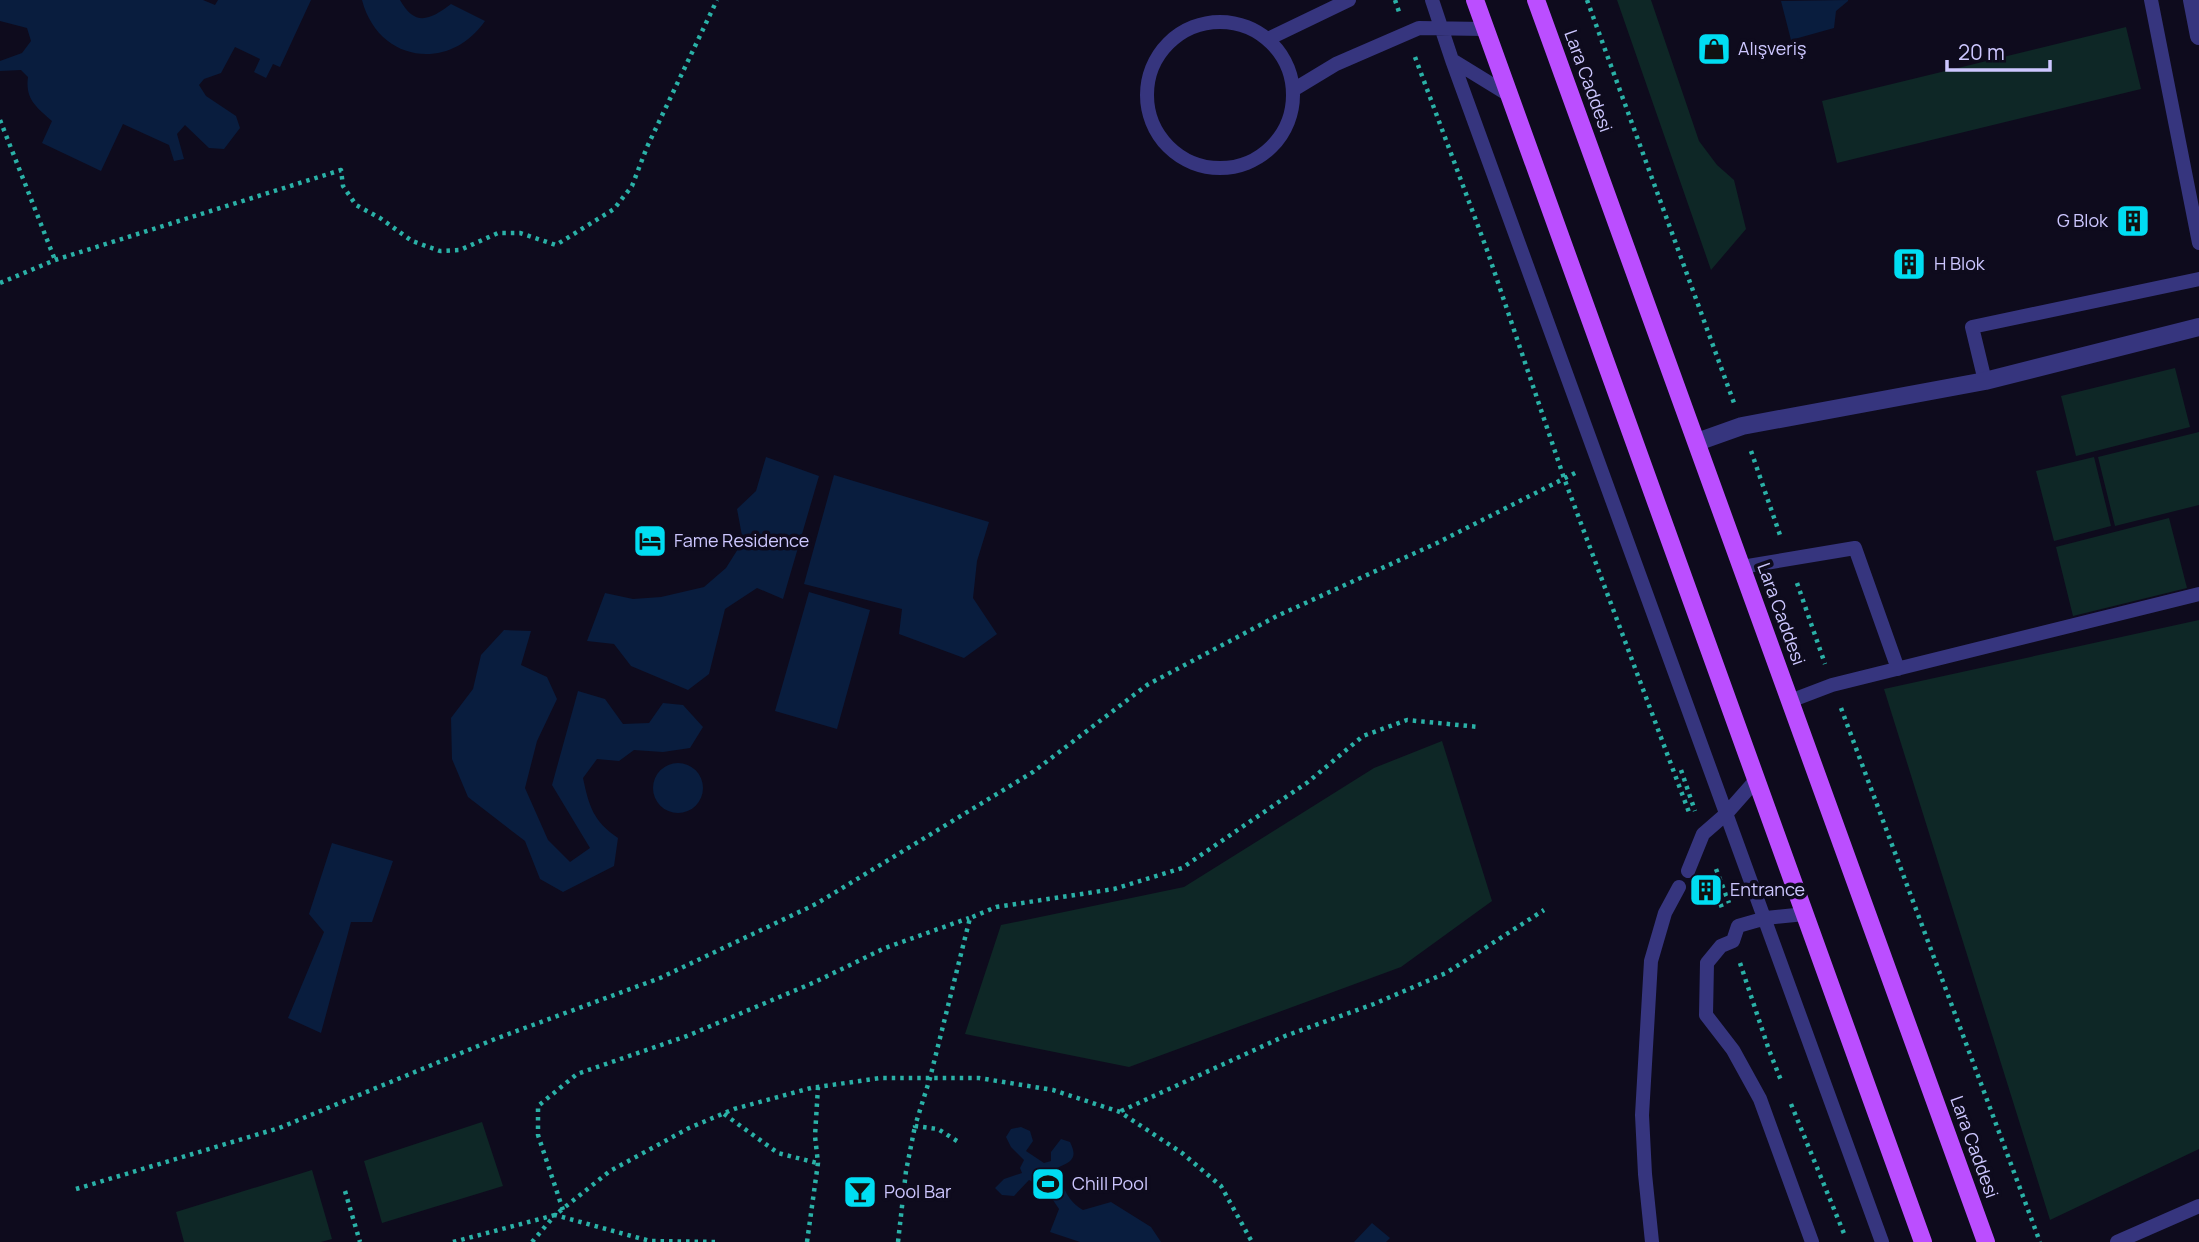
<svg xmlns="http://www.w3.org/2000/svg" width="2199" height="1242" font-family="Manrope,sans-serif">
<style>
.green{fill:#0e2726}
.water{fill:#091d3e}
.lines{fill:none;stroke-linecap:round;stroke-linejoin:round}
.path{stroke:#2ab1a7;stroke-width:4.5;stroke-dasharray:3.5 5;stroke-linecap:butt}
.service{stroke:#36357e;stroke-width:14}
.minor{stroke:#36357e;stroke-width:18}
.primary{stroke:#bb4eff;stroke-width:18}
.labels{text-anchor:middle;stroke-width:7;stroke-linejoin:round;paint-order:stroke}
.poi-label{font-size:18px;fill:#cdc7ff;stroke:#0e0b1d;text-anchor:start}
.street-label{font-size:18px;fill:#cdc7ff;stroke:#0e0b1d}
</style>
<rect width="100%" height="100%" fill="#0e0b1d"/>
<!-- green -->
<path class="green" d="M 1617,0 L 1651,0 L 1699,141 L 1717,165 L 1734,180 L 1746,229 L 1711,270 Z
M 2126,27 L 2141,89 L 1837,163 L 1822,101 Z
M 2175,368 L 2190,427 L 2076,456 L 2061,396 Z
M 2199,432 L 2199,505 L 2115,526 L 2098,457 Z
M 2094,457 L 2111,526 L 2054,541 L 2036,471 Z
M 2169,518 L 2187,588 L 2073,616 L 2056,547 Z
M 2199,620 L 2199,1149 L 2050,1220 L 1884,689 Z
M 1442,741 L 1492,901 L 1401,967 L 1129,1067 L 965,1034 L 1001,925 L 1184,887 L 1374,768 Z
M 482,1122 L 503,1186 L 382,1223 L 364,1161 Z
M 312,1170 L 332,1239 L 321,1242 L 184,1242 L 176,1212 Z"/>
<!-- water -->
<path class="water" d="M 0,0 L 203,0 L 215,5 L 218,0 L 311,0 L 280,67 L 273,64 L 266,78 L 254,72 L 260,59 L 235,47 L 221,73 L 204,79 L 199,85 L 206,96 L 236,116 L 240,128 L 224,149 L 209,148 L 185,125 L 177,134 L 184,159 L 174,161 L 169,145 L 123,124 L 101,171 L 42,143 L 52,121 C 36,107 25,99 28,77 L 21,70 L 0,71 L 0,61 L 22,53 L 31,41 L 27,28 L 0,21 Z
M 362,0 L 400,0 C 415,27 430,20 451,4 L 485,21 C 449,73 378,62 362,0 Z
M 1781,1 L 1848,0 L 1848,1 L 1836,11 L 1834,28 L 1791,40 Z
M 766,457 L 819,476 L 783,599 L 757,588 L 725,609 L 709,674 L 688,690 L 631,666 L 614,644 L 587,641 L 605,593 L 633,599 L 661,597 L 704,587 L 726,568 L 743,541 L 737,509 L 756,491 Z
M 834,475 L 989,522 L 977,561 L 973,598 L 997,634 L 964,658 L 899,634 L 902,609 L 804,584 Z
M 809,592 L 870,610 L 837,729 L 775,711 Z
M 504,630 L 531,631 L 521,665 L 547,677 L 557,699 L 537,741 L 525,788 L 548,840 L 570,862 L 590,848 L 552,785 L 578,691 L 605,699 L 623,724 L 649,723 L 663,703 L 683,705 L 703,727 L 690,748 L 663,752 L 634,750 L 619,761 L 597,759 L 583,778 C 589,806 593,821 618,838 L 614,866 L 563,892 L 540,879 L 525,841 L 468,797 L 452,759 L 451,718 L 473,689 L 481,655 Z
M653 788a25 25 0 1 1 50 0a25 25 0 1 1-50 0Z
M 332,843 L 393,861 L 372,922 L 351,922 L 321,1033 L 288,1018 L 324,932 L 309,914 Z
M 1021,1127 L 1030,1131 L 1033,1141 L 1026,1151 L 1044,1163 L 1051,1161 L 1051,1152 L 1061,1139 L 1070,1142 C 1078,1158 1072,1162 1057,1168 C 1062,1185 1067,1201 1083,1210 L 1111,1202 L 1151,1227 L 1161,1242 L 1080,1242 L 1050,1232 L 1059,1209 L 1047,1191 L 1029,1180 L 1014,1196 L 1002,1195 L 995,1188 L 1004,1179 L 1022,1173 L 1020,1168 L 1024,1160 L 1011,1147 L 1006,1137 L 1011,1129 Z
M 1372,1223 L 1390,1238 L 1386,1242 L 1354,1242 Z"/>
<g class="lines">
<!-- path -->
<path class="path" d="M 1395,0 L 1399,12
M 1587,0 L 1734,403
M 1415,57 L 1487,250 L 1564,478 L 1690,815
M 0,120 L 55,260
M 0,283 L 55,260 L 341,170 L 343,186 L 356,205 L 380,218 L 412,241 L 440,251 L 460,250 L 498,233 L 520,233 L 556,245 L 614,209 L 632,186 L 647,147 L 717,0
M 1751,451 L 1781,538
M 1797,583 L 1825,664
M 1841,708 L 2040,1242
M 1681,770 L 1695,811
M 1716,869 L 1729,903
M 1712,880 L 1722,908
M 1740,963 L 1769,1050 L 1782,1083
M 1791,1104 L 1845,1236
M 1121,1111 L 1285,1036 L 1374,1004 L 1446,973 L 1544,910
M 724,1114 L 778,1153 L 817,1163
M 957,1141 L 938,1129 L 915,1126 L 930,1078 L 970,918 L 996,907 L 1114,889 L 1182,868 L 1308,782 L 1363,736 L 1407,720 L 1479,727
M 76,1189 L 279,1128 L 495,1039 L 660,978 L 816,904 L 1033,772 L 1147,685 L 1277,616 L 1437,543 L 1577,472
M 345,1191 L 360,1242
M 563,1210 L 538,1135 L 538,1106 L 577,1074 L 687,1036 L 815,982 L 885,948 L 969,918
M 453,1242 L 555,1215 L 610,1171 L 689,1128 L 734,1109 L 811,1088 L 880,1078 L 979,1078 L 1053,1090 L 1120,1112 L 1182,1153 L 1221,1186 L 1252,1242
M 532,1242 L 555,1215 L 650,1241 L 720,1242
M 807,1242 L 818,1163 L 815,1136 L 818,1087
M 898,1242 L 906,1171 L 915,1126"/>
<!-- service -->
<path class="service" d="M 1432,0 L 1452,60 L 1509,95
M 2151,0 L 2199,243
M1147 95a73 73 0 1 1 146 0a73 73 0 1 1-146 0Z
M 1268,39 L 1349,0
M 1452,60 L 1882,1242
M 1293,90 L 1336,64 L 1419,28 L 1485,29
M 1985,381 L 1972,327 L 2199,279
M 1742,567 L 1855,548 L 1898,669
M 1790,701 L 1832,685 L 2199,594
M 1688,871 L 1703,834 L 1726,814 L 1756,780
M 1805,914 L 1766,918 L 1738,926 L 1733,941 L 1721,946 L 1707,963 L 1706,1015 L 1733,1050 L 1760,1099 L 1812,1242
M 1652,1242 L 1645,1174 L 1642,1115 L 1651,961 L 1665,913 L 1679,887
M 2117,1242 L 2199,1206"/>
<!-- minor -->
<path class="minor" d="M 2192,0 L 2199,36
M 1697,442 L 1742,426 L 1985,381 L 2199,327"/>
<!-- primary -->
<path class="primary" d="M 1475,0 L 1923,1242
M 1536,0 L 1986,1242"/>
</g>
<!-- icons -->
<defs>
<symbol id="shop-square" viewBox="-11 -11 22 22"><rect x="-9" y="-9" width="18" height="18" rx="4" fill="#00ddf2" stroke="#0e0b1d"/><path d="M-5-2.5h2.3a2.7 3.5 0 0 1 5.4 0H5L5.5 6h-11ZM-1.5-2.5h3a1.5 2.3 0 0 0-3 0Z" fill="#111"/></symbol>
<symbol id="building-square" viewBox="-11 -11 22 22"><rect x="-9" y="-9" width="18" height="18" rx="4" fill="#00ddf2" stroke="#0e0b1d"/><path d="M-4-6H4V6H1V3H-1V6H-4ZM-2.5-4.3h1.7v1.8h-1.7ZM.8-4.3h1.7v1.8H.8ZM-2.5-1h1.7V.8h-1.7ZM.8-1h1.7V.8H.8Z" fill="#111"/></symbol>
<symbol id="hotel-square" viewBox="-11 -11 22 22"><rect x="-9" y="-9" width="18" height="18" rx="4" fill="#00ddf2" stroke="#0e0b1d"/><path d="M-6-4.5h1.5V1H6V5H4.5V3h-9V5H-6ZM-4 0a1.8 1.8 0 1 1 3.6 0ZM.5 0V-2.5h3Q6-2.5 6 0Z" fill="#111"/></symbol>
<symbol id="stadium-square" viewBox="-11 -11 22 22"><rect x="-9" y="-9" width="18" height="18" rx="4" fill="#00ddf2" stroke="#0e0b1d"/><path d="M0-5a6.5 5 0 1 0 0 10a6.5 5 0 1 0 0-10ZM-3.5-1.8h7v3.6h-7Z" fill="#111"/></symbol>
<symbol id="bar-square" viewBox="-11 -11 22 22"><rect x="-9" y="-9" width="18" height="18" rx="4" fill="#00ddf2" stroke="#0e0b1d"/><path d="M-6-5H6L.8 .8V4.5H3.5V6h-7V4.5H-.8V.8Z" fill="#111"/></symbol>
</defs>
<g fill-rule="evenodd">
<use href="#shop-square" x="1695" y="30" width="38" height="38"/>
<use href="#building-square" x="2114" y="202" width="38" height="38"/>
<use href="#building-square" x="1890" y="245" width="38" height="38"/>
<use href="#hotel-square" x="631" y="522" width="38" height="38"/>
<use href="#building-square" x="1687" y="871" width="38" height="38"/>
<use href="#stadium-square" x="1029" y="1165" width="38" height="38"/>
<use href="#bar-square" x="841" y="1173" width="38" height="38"/>
</g>
<g class="labels">
<!-- poi labels -->
<g class="poi-label">
<text x="1738" y="55">Alışveriş</text>
<text x="2108" y="227" text-anchor="end">G Blok</text>
<text x="1934" y="270">H Blok</text>
<text x="674" y="547">Fame Residence</text>
<text x="1730" y="896">Entrance</text>
<text x="1072" y="1190">Chill Pool</text>
<text x="884" y="1198">Pool Bar</text>
</g>
<!-- street labels -->
<g class="street-label">
<text transform="translate(1588 81) rotate(70)" y="6">Lara Caddesi</text>
<text transform="translate(1781 614) rotate(70)" y="6">Lara Caddesi</text>
<text transform="translate(1974 1147) rotate(70)" y="6">Lara Caddesi</text>
</g>
</g>
<!-- scale -->
<path d="M1947 60v10h103v-10" fill="none" stroke="#cdc7ff" stroke-width="3.5"/>
<text x="1958" y="60" font-size="21" fill="#cdc7ff" stroke="#0e0b1d" stroke-width="5" paint-order="stroke">20 m</text>
</svg>
